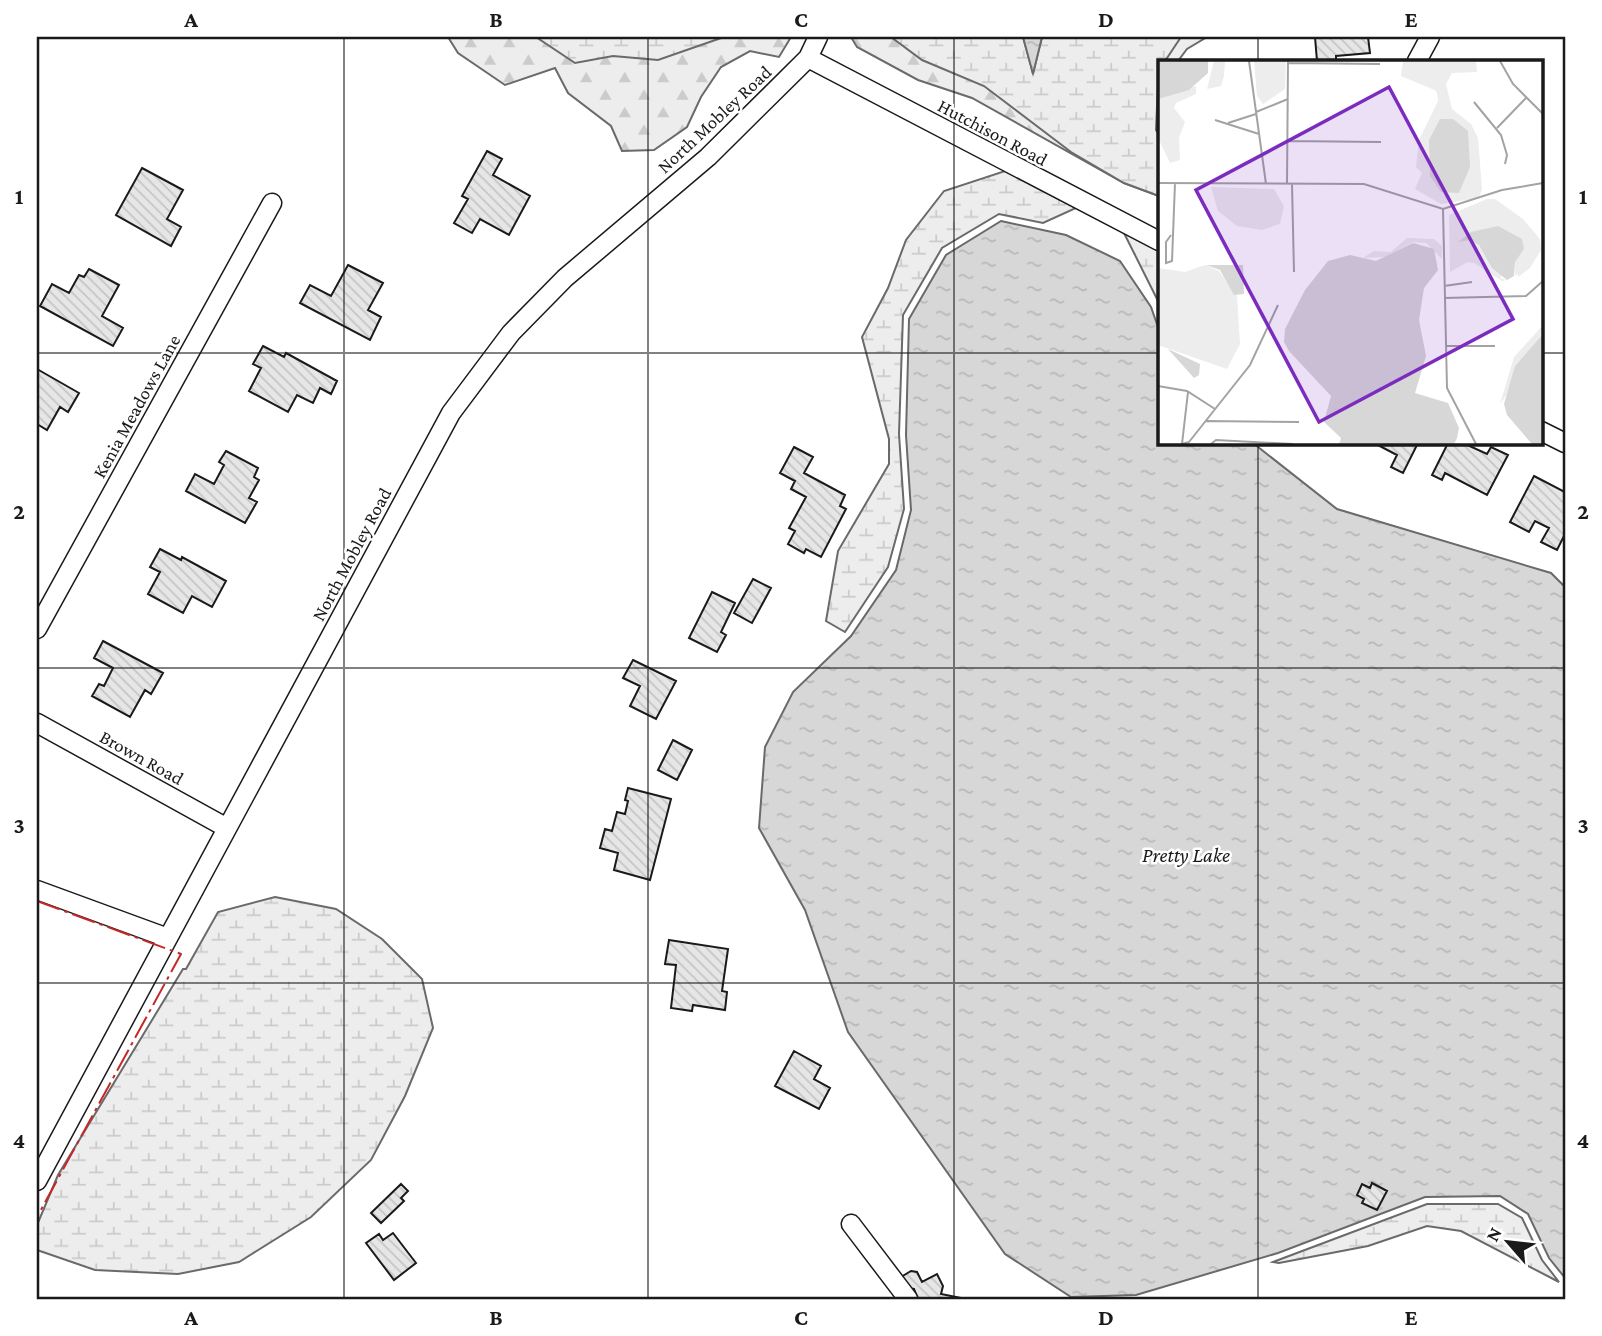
<svg xmlns="http://www.w3.org/2000/svg" width="1602" height="1336" font-family="'Crimson Pro',serif">
<style>
.forest{fill:url(#forest-firs);stroke:#6a6a6a;stroke-width:2}
.wetland{fill:url(#wetland-marsh);stroke:#6a6a6a;stroke-width:2}
.water{fill:url(#water-ripples);stroke:#6a6a6a;stroke-width:2}
.building{fill:url(#building-back-hatch);stroke:#1a1a1a;stroke-width:2}
.lines{fill:none;stroke-linecap:round;stroke-linejoin:round}
.minor-casing{stroke:#1a1a1a;stroke-width:21}
.minor{stroke:#fff;stroke-width:18}
.power{stroke:#c62828;stroke-width:2;stroke-dasharray:24 5 3.5 5;stroke-linecap:butt}
.grid{fill:none;stroke:#1a1a1a;stroke-width:2;stroke-opacity:0.55}
.labels{text-anchor:middle;stroke-width:5;stroke-linejoin:round;paint-order:stroke}
.street-label{font-size:19px;fill:#1a1a1a;stroke:#fff}
.water-label{font-size:21px;font-style:italic;fill:#1a1a1a;stroke:#fff}
.inset-road{fill:none;stroke:#a3a3a3;stroke-width:2}
.view{fill:#7b2cbf;fill-opacity:0.15;stroke:#7b2cbf;stroke-width:3.5}
.inset-edge{fill:none;stroke:#1a1a1a;stroke-width:3.5}
.neatline{fill:none;stroke:#1a1a1a;stroke-width:2.5}
.grid-label{font-size:23px;text-anchor:middle;font-weight:bold;fill:#1a1a1a}
</style>
<defs>
<pattern id="forest-firs" width="22" height="20" patternUnits="userSpaceOnUse" patternTransform="scale(1.75)"><rect width="22" height="20" fill="#ededed"/><path d="M5 1l3.5 6h-7zM16 11l3.5 6h-7z" fill="#cbcbcb"/></pattern>
<pattern id="wetland-marsh" width="20" height="14" patternUnits="userSpaceOnUse" patternTransform="scale(1.75)"><rect width="20" height="14" fill="#ededed"/><path d="M1 5h8M5 5V1M11 12h8M15 12V8" fill="none" stroke="#cbcbcb"/></pattern>
<pattern id="water-ripples" width="26" height="14" patternUnits="userSpaceOnUse" patternTransform="scale(1.75)"><rect width="26" height="14" fill="#d7d7d7"/><path d="M2 4q2-2 4 0t4 0M15 11q2-2 4 0t4 0" fill="none" stroke="#b8b8b8"/></pattern>
<pattern id="building-back-hatch" width="6" height="6" patternUnits="userSpaceOnUse" patternTransform="scale(1.75)"><rect width="6" height="6" fill="#e6e6e6"/><path d="M-1 5l2 2M0 0l6 6M5-1l2 2" fill="none" stroke="#c5c5c5"/></pattern>
</defs>
<rect width="100%" height="100%" fill="#fff"/>
<!-- forest -->
<path class="forest" d="M 448,37 L 791,37 L 779,57 L 750,51 L 721,67 L 701,97 L 687,127 L 654,150 L 622,151 L 611,126 L 568,93 L 555,68 L 505,85 L 458,53 Z
M 851,37 L 1023,37 L 1033,73 L 1042,37 L 1207,37 L 1187,49 L 1178,61 L 1159,61 L 1156,130 L 1159,135 L 1159,196 L 1124,183 L 972,98 L 918,80 L 857,47 Z"/>
<!-- wetland -->
<path class="wetland" d="M 536,37 L 724,37 L 658,60 L 613,56 L 575,63 Z
M 891,37 L 1023,37 L 1033,73 L 1042,37 L 1181,37 L 1165,61 L 1159,61 L 1156,130 L 1159,135 L 1159,196 L 1124,183 L 1071,152 L 984,86 L 922,60 Z
M 1005,171 L 1076,208 L 1043,223 L 999,214 L 942,248 L 903,315 L 899,434 L 904,509 L 888,567 L 845,632 L 826,621 L 838,551 L 889,464 L 889,439 L 862,337 L 888,288 L 906,240 L 944,191 Z
M 1119,230 L 1159,250 L 1159,303 L 1124,233 Z
M 275,897 L 336,909 L 382,939 L 422,979 L 433,1028 L 405,1096 L 371,1160 L 311,1217 L 239,1262 L 178,1274 L 95,1270 L 37,1250 L 37,1225 L 58,1175 L 183,969 L 186,969 L 218,912 Z
M 1427,1204 L 1498,1204 L 1522,1218 L 1542,1260 L 1559,1282 L 1461,1231 L 1427,1226 L 1368,1246 L 1279,1263 L 1273,1262 Z"/>
<!-- water -->
<path class="water" d="M 1023,37 L 1042,37 L 1033,74 Z
M 1001,221 L 1066,235 L 1120,261 L 1151,307 L 1159,330 L 1159,443 L 1253,443 L 1337,509 L 1551,573 L 1565,587 L 1565,1278 L 1549,1258 L 1528,1214 L 1500,1196 L 1425,1197 L 1278,1253 L 1136,1295 L 1071,1297 L 1005,1254 L 848,1032 L 805,910 L 759,828 L 765,747 L 793,692 L 851,636 L 896,570 L 911,510 L 906,435 L 909,319 L 946,255 Z"/>
<!-- building -->
<path class="building" d="M 1315,37 L 1368,37 L 1370,53 L 1336,56 L 1336,61 L 1317,61 Z
M 487,151 L 502,159 L 493,175 L 530,196 L 509,235 L 480,219 L 472,233 L 454,223 L 468,199 L 462,196 Z
M 142,168 L 183,190 L 167,219 L 181,227 L 171,246 L 116,215 Z
M 348,265 L 383,283 L 368,310 L 381,317 L 370,340 L 300,303 L 310,285 L 331,296 Z
M 89,269 L 119,285 L 102,316 L 123,328 L 113,346 L 40,306 L 52,284 L 69,293 L 79,275 L 84,277 Z
M 263,346 L 284,357 L 286,353 L 337,381 L 331,394 L 320,388 L 313,403 L 297,395 L 288,412 L 249,391 L 261,368 L 253,364 Z
M 37,369 L 79,393 L 68,412 L 60,407 L 47,430 L 37,424 Z
M 1374,443 L 1418,443 L 1403,473 L 1391,467 L 1397,455 Z
M 1448,443 L 1463,443 L 1487,454 L 1491,447 L 1508,455 L 1487,495 L 1445,473 L 1442,480 L 1432,475 Z
M 794,447 L 813,457 L 804,473 L 845,495 L 840,506 L 846,509 L 821,557 L 806,549 L 804,553 L 788,544 L 795,531 L 789,528 L 806,497 L 791,489 L 795,481 L 780,473 Z
M 226,451 L 258,468 L 254,477 L 259,480 L 249,498 L 257,502 L 245,523 L 186,491 L 195,474 L 214,484 L 224,465 L 219,462 Z
M 1534,476 L 1565,492 L 1565,534 L 1557,550 L 1541,542 L 1549,528 L 1535,521 L 1529,532 L 1510,522 Z
M 160,549 L 181,560 L 182,557 L 226,581 L 212,607 L 192,596 L 183,613 L 148,594 L 160,572 L 150,567 Z
M 753,579 L 771,588 L 752,623 L 734,613 Z
M 712,592 L 735,603 L 721,632 L 726,635 L 717,652 L 689,638 Z
M 103,641 L 163,673 L 151,694 L 145,690 L 130,717 L 92,696 L 99,684 L 104,686 L 113,668 L 94,658 Z
M 633,660 L 676,681 L 656,719 L 630,706 L 640,686 L 623,678 Z
M 673,740 L 692,750 L 677,780 L 658,770 Z
M 628,788 L 671,799 L 650,880 L 614,870 L 618,853 L 600,848 L 605,829 L 612,831 L 617,812 L 625,814 L 628,801 L 625,800 Z
M 669,940 L 728,949 L 722,991 L 727,992 L 725,1010 L 693,1005 L 692,1011 L 671,1008 L 676,965 L 665,964 Z
M 794,1051 L 821,1066 L 814,1079 L 830,1088 L 819,1109 L 775,1086 Z
M 1372,1183 L 1387,1191 L 1377,1210 L 1362,1203 L 1364,1199 L 1357,1195 L 1362,1184 L 1370,1188 Z
M 401,1184 L 408,1191 L 401,1198 L 404,1201 L 381,1223 L 371,1213 Z
M 393,1233 L 416,1263 L 394,1280 L 366,1243 L 379,1234 L 383,1240 Z
M 911,1271 L 917,1272 L 922,1282 L 937,1274 L 943,1286 L 941,1294 L 966,1299 L 918,1299 L 914,1289 L 907,1288 L 901,1277 Z"/>
<g class="lines">
<defs>
<path id="minor" d="M 808,58 L 1159,241
M 1417,61 L 1430,37
M 1541,431 L 1565,443
M 37,629 L 272,203
M 37,723 L 227,828
M 37,890 L 168,938
M 37,1181 L 451,413 L 511,333 L 565,278 L 708,157 L 808,58 L 818,37
M 851,1224 L 908,1299"/>
</defs>
<!-- minor casing -->
<use href="#minor" class="minor-casing"/>
<!-- minor -->
<use href="#minor" class="minor"/>
<!-- power -->
<path class="power" d="M 37,901 L 181,954 L 37,1217"/>
</g>
<!-- grid -->
<path class="grid" d="M 344,37 L 344,1299M 648,37 L 648,1299M 954,37 L 954,1299M 1258,37 L 1258,61M 37,353 L 1159,353M 1541,353 L 1565,353M 1258,443 L 1258,1299M 37,668 L 1565,668M 37,983 L 1565,983"/>
<g class="labels">
<!-- street labels -->
<g class="street-label">
<text transform="translate(714 119) rotate(-43)" y="7">North Mobley Road</text>
<text transform="translate(993 132) rotate(28)" y="7">Hutchison Road</text>
<text transform="translate(136 406) rotate(-61)" y="7">Kenia Meadows Lane</text>
<text transform="translate(351 554) rotate(-62)" y="7">North Mobley Road</text>
<text transform="translate(142 757) rotate(29)" y="7">Brown Road</text>
</g>
<!-- water labels -->
<g class="water-label">
<text x="1186" y="862">Pretty Lake</text>
</g>
</g>
<!-- overview -->
<g transform="translate(1158 60)">
<rect width="385" height="385" fill="#fff"/>
<path d="M 56,1 L 67,1 L 66,16 L 63,26 L 49,29 ZM 96,1 L 128,1 L 127,29 L 105,44 L 99,36 ZM 245,1 L 318,1 L 319,12 L 294,13 L 288,24 L 294,49 L 313,64 L 320,78 L 324,129 L 321,138 L 283,144 L 257,129 L 264,113 L 258,107 L 261,80 L 280,41 L 279,31 L 243,16 ZM 329,139 L 337,139 L 365,159 L 382,179 L 383,190 L 372,208 L 360,217 L 357,202 L 342,218 L 349,220 L 344,221 L 316,203 L 308,202 L 292,212 L 291,155 ZM 385,265 L 382,279 L 357,306 L 352,330 L 342,344 L 356,297 Z" fill="#ededed"/>
<path d="M 248,1 L 303,1 L 284,19 L 293,53 L 315,71 L 317,113 L 309,136 L 285,138 L 266,115 L 263,79 L 282,41 L 275,23 L 256,19 L 251,13 ZM 38,26 L 38,34 L 18,43 L 16,48 L 27,62 L 21,78 L 22,100 L 12,103 L 0,78 L 0,39 ZM 53,127 L 116,129 L 126,146 L 122,164 L 104,170 L 79,166 L 60,151 ZM 330,141 L 372,170 L 376,180 L 371,202 L 357,216 L 357,202 L 364,197 L 340,166 L 313,172 L 312,180 L 321,185 L 342,218 L 313,200 L 292,212 L 295,159 ZM 249,178 L 276,179 L 284,186 L 284,199 L 268,183 L 255,182 L 227,197 L 205,198 L 216,191 L 233,192 ZM 47,205 L 61,211 L 79,236 L 82,284 L 69,309 L 0,285 L 0,208 L 27,212 Z" fill="#ededed"/>
<path d="M 0,1 L 50,1 L 50,13 L 31,30 L 0,39 ZM 282,59 L 295,59 L 310,71 L 312,107 L 301,133 L 283,132 L 272,116 L 271,80 ZM 340,166 L 364,179 L 366,189 L 357,202 L 356,216 L 349,220 L 334,208 L 321,185 L 312,180 L 300,182 L 313,172 ZM 255,183 L 276,189 L 280,210 L 266,228 L 261,260 L 268,296 L 257,333 L 290,343 L 301,368 L 299,378 L 296,384 L 181,384 L 183,378 L 166,362 L 173,336 L 131,291 L 126,282 L 127,269 L 147,230 L 170,201 L 192,195 L 218,201 ZM 48,205 L 85,205 L 86,234 L 76,235 L 62,210 ZM 385,274 L 385,384 L 374,384 L 349,355 L 346,344 L 357,306 ZM 10,289 L 42,304 L 41,315 L 36,318 Z" fill="#d7d7d7"/>
<path class="inset-road" d="M 91,1 L 108,124M 342,1 L 355,24 L 385,54M 130,3 L 222,4M 316,42 L 343,75 L 349,95 L 347,104M 98,52 L 130,39M 57,60 L 101,74M 70,63 L 98,54M 339,68 L 369,37M 129,81 L 223,82M 0,123 L 206,124 L 285,149 L 344,130 L 385,123M 129,124 L 130,1M 134,124 L 136,212M 285,149 L 289,328 L 318,384M 13,175 L 8,182 L 8,203 L 14,201 L 17,123M 286,226 L 314,222M 286,238 L 368,236 L 385,221M 288,286 L 337,286M 0,326 L 29,331 L 57,349M 30,332 L 24,384 L 31,382 L 92,305 L 120,245M 47,361 L 141,362M 53,384 L 58,380 L 135,384"/>
<path class="view" d="M 231,27 L 355,259 L 161,362 L 38,130 Z"/>
<rect width="385" height="385" class="inset-edge"/>
</g>
<!-- border -->
<rect width="1602" height="1336" fill="none" stroke="#ffffff" stroke-width="77"/>
<!-- north arrow -->
<g transform="translate(1508 1242) rotate(298)" stroke="#ffffff" stroke-width="5" paint-order="stroke">
<path d="M0-5L12 26L0 18L-12 26Z" fill="#1a1a1a"/>
<text y="-10" font-size="19" font-weight="bold" text-anchor="middle" fill="#1a1a1a">N</text>
</g>
<rect x="38" y="38" width="1526" height="1260" class="neatline"/>
<g class="grid-label">
<text x="191" y="27">A</text>
<text x="496" y="27">B</text>
<text x="801" y="27">C</text>
<text x="1106" y="27">D</text>
<text x="1411" y="27">E</text>
<text x="19" y="204">1</text>
<text x="1583" y="204">1</text>
<text x="19" y="519">2</text>
<text x="1583" y="519">2</text>
<text x="19" y="833">3</text>
<text x="1583" y="833">3</text>
<text x="19" y="1148">4</text>
<text x="1583" y="1148">4</text>
<text x="191" y="1325">A</text>
<text x="496" y="1325">B</text>
<text x="801" y="1325">C</text>
<text x="1106" y="1325">D</text>
<text x="1411" y="1325">E</text>
</g>
</svg>
